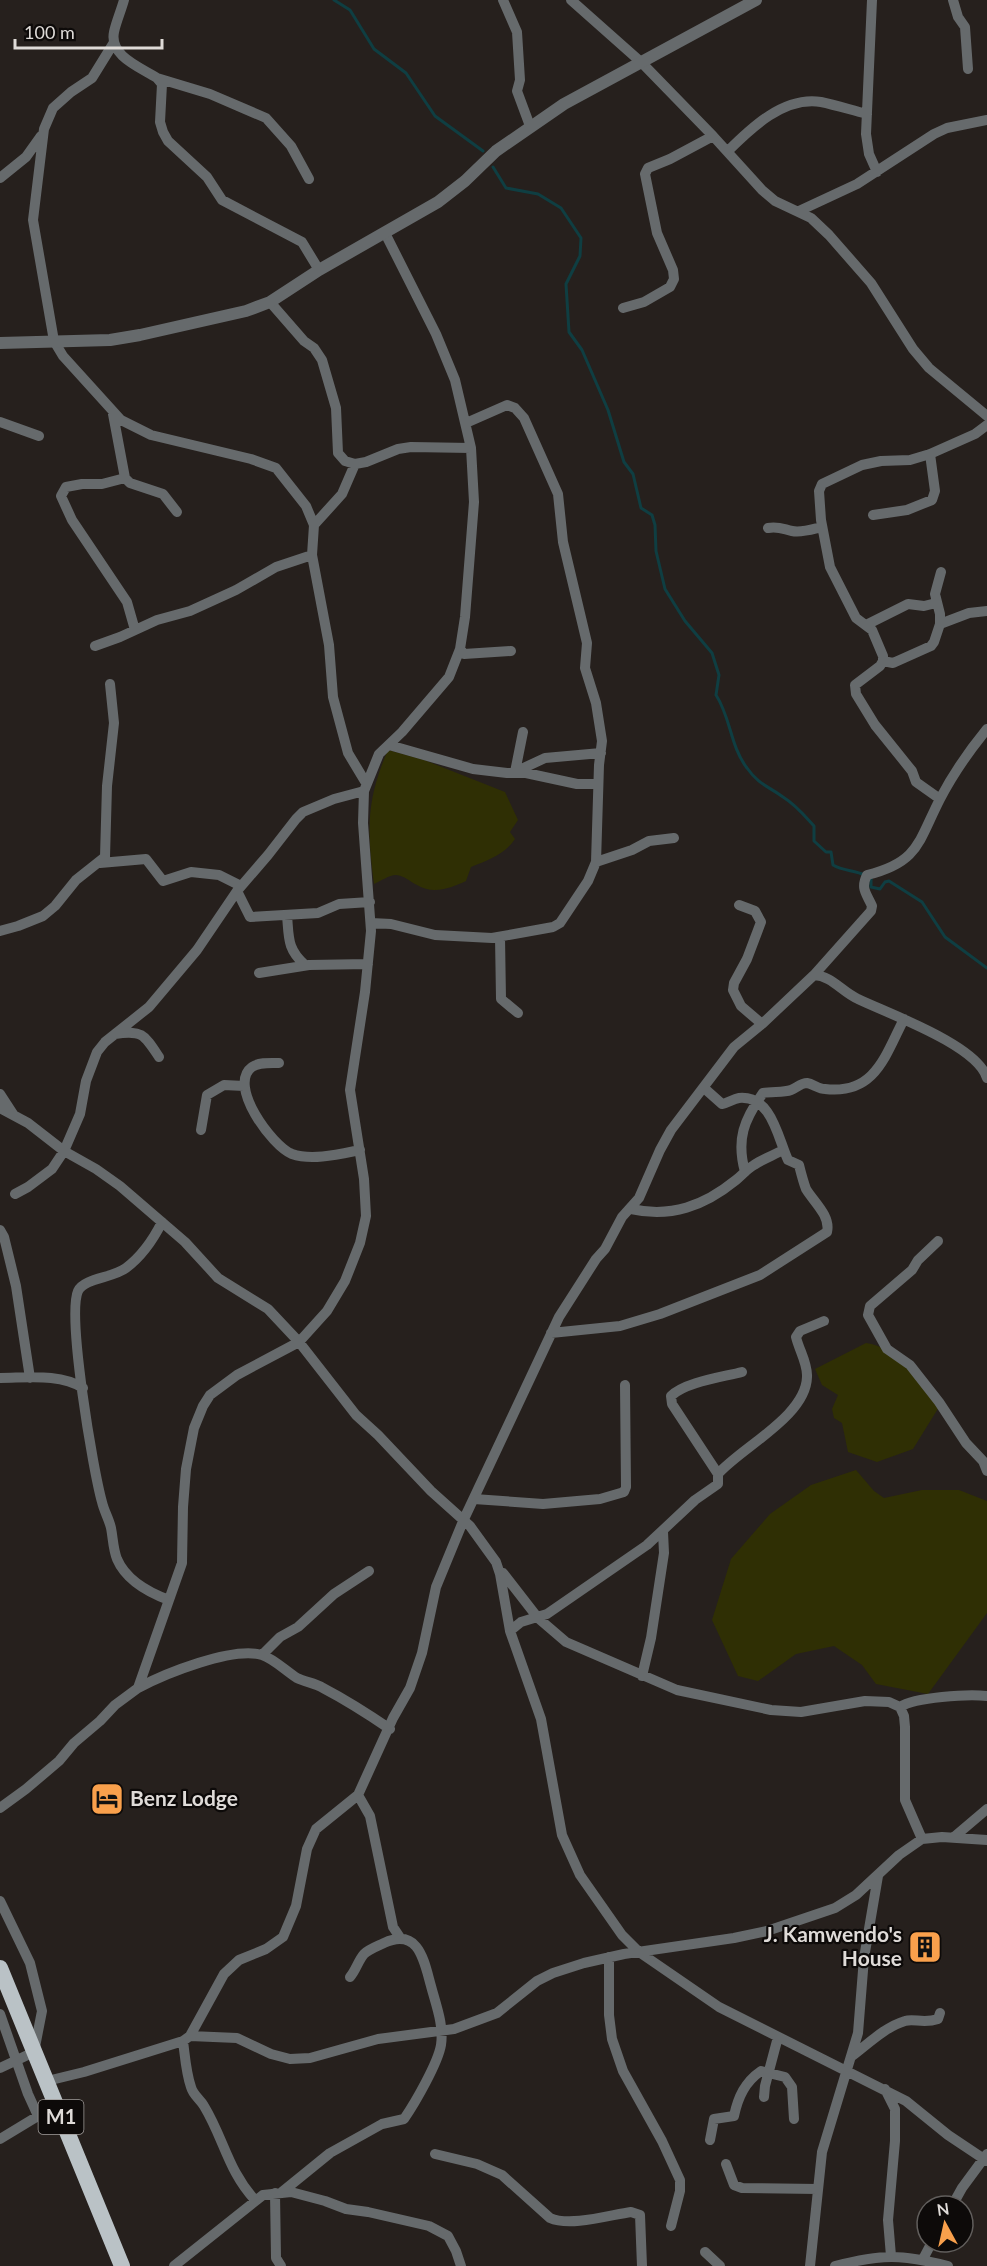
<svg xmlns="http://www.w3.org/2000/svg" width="987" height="2266" font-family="Lato,sans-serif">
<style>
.green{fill:#2f2f04}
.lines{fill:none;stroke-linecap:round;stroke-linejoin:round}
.stream{stroke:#0f3e42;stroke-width:3}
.minor{stroke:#666a6c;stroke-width:10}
.tertiary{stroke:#666a6c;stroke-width:12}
.trunk{stroke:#bac2c6;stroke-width:16}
.labels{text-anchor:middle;stroke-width:4.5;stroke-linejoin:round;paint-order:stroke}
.shield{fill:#0d0a09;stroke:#a09c9a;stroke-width:1.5}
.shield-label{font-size:20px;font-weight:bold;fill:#dfdbd8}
.poi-label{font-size:21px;font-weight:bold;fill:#dfdbd8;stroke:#0d0a09;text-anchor:start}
</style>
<rect width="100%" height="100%" fill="#26201d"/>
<!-- green -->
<path class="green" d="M 388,750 L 424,760 L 505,792 L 518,820 L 510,832 L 515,839 C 504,855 488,860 471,867 L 466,881 C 451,888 433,895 417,885 C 409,881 405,876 396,875 C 389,875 381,881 374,884 C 367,830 366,800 388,750 Z
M 866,1343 C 896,1346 922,1385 939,1407 L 913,1449 L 877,1462 L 848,1452 L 842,1423 L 834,1418 L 832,1409 L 838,1395 L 822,1385 L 815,1369 Z
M 856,1470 L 874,1491 L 884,1498 L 922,1490 L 959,1490 L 987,1501 L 987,1613 L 928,1694 L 876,1684 L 862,1665 L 834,1646 L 796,1654 L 758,1681 L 738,1676 L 712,1620 L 731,1559 L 770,1514 L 811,1485 Z"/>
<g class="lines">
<!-- stream -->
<path class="stream" d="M 334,0 L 350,10 L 374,49 L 406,73 L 435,116 L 483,151
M 493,167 L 506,188 L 538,194 L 561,208 L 581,238 L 580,256 L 566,284 L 569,332 L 582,350 L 608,410 L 624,462 L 633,474 L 641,508 L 652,515 L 655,525 L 656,551 L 665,589 L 685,621 L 712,653 L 719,675 L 716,695 C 731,718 730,746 747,768 C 759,785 768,786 783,797 C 796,805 804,815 814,826 L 814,841 L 826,852 L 831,852 L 833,865 C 843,871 854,870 865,875
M 871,878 L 871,887 L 880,889 L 885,882 L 889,881 L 922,902 L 945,937 L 987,968"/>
<!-- minor -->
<path class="minor" d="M 124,0 C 121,11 116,22 114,32 C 109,56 140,67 157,78 L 162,84 L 160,122 L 163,132 L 168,141 L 207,177 L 222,200 L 302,242 L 319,270
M 503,0 L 517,32 L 520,80 L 517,91 L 530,126
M 571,0 L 642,63 L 713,136 L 762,190 L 775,201 L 811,218 L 829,235 L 871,283 L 913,349 L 929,368 L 987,416
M 872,0 L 866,134 L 869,154 L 877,172
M 953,0 L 958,17 L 965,27 L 968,69
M 113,44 L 92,78 L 71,92 L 53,108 L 44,129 L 33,220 L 54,341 L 63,356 L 121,420 L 151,435 L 251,459 L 276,468 L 306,506 L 314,525 L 312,555 L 329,645 L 333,697 L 348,753 L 366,783
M 157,78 L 210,94 L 266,118 L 291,146 L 309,179
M 728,151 C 751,128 784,96 821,102 C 836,105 851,110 867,114
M 0,178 L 26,157 L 41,136
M 799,211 L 857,184 L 934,134 L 947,128 L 987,120
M 270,302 L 304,341 L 314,348 L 322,360 L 336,408 L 338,453 L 345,461 L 355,464 L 366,462 L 398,449 L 411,447 L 471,448
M 623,308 L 644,302 L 670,287 L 674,279 L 673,270 L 657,233 L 645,174 L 648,168 L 670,159 L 713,136
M 113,414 L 125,478 L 130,483 L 163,494 L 177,512
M 0,422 L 39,436
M 125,478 L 102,484 L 82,484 L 66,487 L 61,496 L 72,520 L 127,602 L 135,630
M 873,515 L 907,510 L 932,500 L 935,491 L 930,454
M 314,525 L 342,494 L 355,464
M 768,528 C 778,526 783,529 792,531 C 802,533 813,529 822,527
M 940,624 L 969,613 L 987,611
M 866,625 L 908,604 L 924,606 L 936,603
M 95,646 L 120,637 L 157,620 L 190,611 L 236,590 L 276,567 L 312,555
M 460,649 L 464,654 L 511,651
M 883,661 L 893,663 L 931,646 L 934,642 L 940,624 L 940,614 L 935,594 L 941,572
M 389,745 L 473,769 L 507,773 L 526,773 L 577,784 L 598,784
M 515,772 L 545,758 L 601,753
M 515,772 L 523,732
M 940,799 L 916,782 L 912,771 L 875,725 L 856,694 L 855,685 L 880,666 L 883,661 L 883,656 L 872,630 L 856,618 L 830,567 L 821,520 L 819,491 L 822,484 L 862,465 L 881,461 L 910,460 L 930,454 L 975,434 L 987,425
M 596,862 L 632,850 L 649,841 L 674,838
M 100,863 L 146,859 L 163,881 L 191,872 L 219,875 L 241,886
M 237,891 L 250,917 L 318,913 L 339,904 L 370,902
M 739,905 L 755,911 L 761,922 L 747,959 L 734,983 L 733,990 L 741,1006 L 762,1024
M 287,915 C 289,938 287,949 305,965
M 371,923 L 391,924 L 435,935 L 492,938 L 553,927 L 560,923 L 588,881 L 596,862 L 599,765 L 602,741 L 596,703 L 585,668 L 587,643 L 563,542 L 558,494 L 524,418 L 515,408 L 507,405 L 466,423
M 0,931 L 18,926 L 43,916 L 55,906 L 76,880 L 105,857 L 107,786 L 114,723 L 110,684
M 500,937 L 501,999 L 518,1013
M 259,973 L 309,965 L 368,964
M 814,975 L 871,911 L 872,906 C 867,894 860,889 867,875 C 919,862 918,842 940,799 C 953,774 969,751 987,729
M 115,1034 C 142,1030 144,1034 159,1057
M 279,1063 C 271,1063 259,1062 252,1067 C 227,1085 272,1146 292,1154 C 312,1161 340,1154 360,1150
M 0,1094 L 13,1114
M 0,1108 L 28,1123 L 64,1151 L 96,1169 L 120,1186 L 185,1242 L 218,1278 L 268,1309 L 299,1342 L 356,1415 L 378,1435 L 431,1491 L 470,1526 L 496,1562 L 500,1574 L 510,1631 L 541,1719 L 562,1835 L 580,1875 L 622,1935 L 639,1952 L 719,2007 L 906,2101 L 948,2135 L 987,2161
M 201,1130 L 207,1095 L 224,1085 L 244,1086
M 745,1172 C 736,1139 744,1120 763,1093 C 772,1091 783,1093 791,1090 C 796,1088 801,1083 807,1083 C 813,1084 819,1089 825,1089 C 875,1095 885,1056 904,1019
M 15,1194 L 28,1187 L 52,1169 L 64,1151 L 80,1114 L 86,1081 L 97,1052 L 105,1042 L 149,1007 L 197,950 L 237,891 L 268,855 L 296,819 L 303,812 L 334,799 L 364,791
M 631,1209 C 671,1218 704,1206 736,1180 C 742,1175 747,1169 754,1165 C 763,1159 774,1155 783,1150
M 162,1222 C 153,1240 142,1256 126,1268 C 113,1278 84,1278 78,1291 C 67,1316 93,1470 102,1502 C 104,1511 109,1519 111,1528 C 113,1538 113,1549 117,1559 C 126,1580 150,1593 169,1600
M 0,1230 L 4,1237 L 16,1286 L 30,1378
M 938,1241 L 918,1260 L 912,1270 L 870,1306 L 868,1315 L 887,1349 L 910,1365 L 939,1402 L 966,1443 L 983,1461 L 987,1471
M 551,1333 L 620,1326 L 660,1314 L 760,1275 L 827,1232 C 831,1216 813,1201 806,1189 C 803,1181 801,1173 799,1165 L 788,1160 C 778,1139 772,1095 739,1098 C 733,1099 728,1103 722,1104 L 704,1088
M 0,1378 C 26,1378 60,1373 83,1388
M 718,1474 C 742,1447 806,1416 807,1377 C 808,1364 799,1350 796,1337 L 800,1331 L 824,1321
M 474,1499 L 543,1504 L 600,1499 L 624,1492 L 626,1487 L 625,1385
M 503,1573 L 538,1618 L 566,1642 L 677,1690 L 771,1710 L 801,1712 L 865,1701 L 889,1702 L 900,1707 L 904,1716 L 905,1727 L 905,1800 L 922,1839
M 510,1631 L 521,1622 L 547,1614 L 647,1545 L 695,1500 L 718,1484 L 718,1474 L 672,1404 L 671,1396 C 685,1382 723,1377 742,1372
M 262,1655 L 280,1637 L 298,1627 L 334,1594 L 369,1571
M 642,1676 L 651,1638 L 664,1553 L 663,1532
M 138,1688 C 164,1674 233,1646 262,1655 C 274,1659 286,1671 297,1678 C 305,1682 315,1683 323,1688 C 346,1700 368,1714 390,1729
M 900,1707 C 915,1697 968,1694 987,1696
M 358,1795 L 370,1816 L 393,1927 L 401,1939
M 0,1808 L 26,1789 L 59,1761 L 74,1743 L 100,1721 L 115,1705 L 138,1688 L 182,1563 L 183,1507 L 186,1469 L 194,1428 L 203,1406 L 210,1395 L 237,1375 L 299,1342 L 327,1311 L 345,1281 L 360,1243 L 366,1216 L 364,1179 L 350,1090 L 365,992 L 371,931 L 363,823 L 364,791 L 379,754 L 402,732 L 449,677 L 460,649 L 465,617 L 474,502 L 471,448 L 455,380 L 436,334 L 385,233
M 954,1837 L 987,1809
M 0,1901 L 30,1963 L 42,2011 L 34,2052 L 0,2068
M 609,1957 L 609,2015 L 612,2039 L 623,2071 L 662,2141 L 680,2180 L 680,2191 L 671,2226
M 0,2014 L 28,2094 L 38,2116
M 190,2036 L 237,2038 L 271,2054 L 290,2059 L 310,2058 L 378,2039 L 454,2029 L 497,2013 L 537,1981 L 553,1973 L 584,1963 L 624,1954 L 734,1938 L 767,1931 L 835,1908 L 856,1895 L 899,1855 L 922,1839 L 942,1837 L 987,1840
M 183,2041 C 185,2056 186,2073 191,2087 C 193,2095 200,2099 204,2106 C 224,2139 228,2171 255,2200
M 852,2056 C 868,2044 885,2027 905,2021 C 914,2018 923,2024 938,2019 L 940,2013
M 47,2081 L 84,2072 L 183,2041 L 190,2036 L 224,1974 L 239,1960 L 266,1949 L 283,1937 L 296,1906 L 307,1849 L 316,1829 L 358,1795 L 393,1718 L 410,1688 L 422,1653 L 436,1587 L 464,1519 L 559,1317 L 596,1259 L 605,1249 L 622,1217 L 639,1198 L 660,1150 L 671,1130 L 734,1047 L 762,1024 L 814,975 C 832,976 842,992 858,999 C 889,1014 977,1045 987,1078
M 885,2089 L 895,2109 L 895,2141 L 888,2220 L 891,2256
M 764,2097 L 765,2086 L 778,2037
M 0,2139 L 38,2116 L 58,2111
M 710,2140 L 714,2119 L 734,2116 C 738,2097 745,2082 761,2071 L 785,2077 L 792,2087 L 794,2119
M 435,2154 L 477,2164 L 502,2175 L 550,2218 C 570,2227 610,2215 631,2212 L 640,2215 L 642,2266
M 726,2164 L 734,2185 L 742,2188 L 818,2189
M 282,2192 L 330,2153 L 382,2124 L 404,2119 C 415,2103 438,2063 441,2045 C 444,2025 436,2005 431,1986 C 424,1961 419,1927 384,1943 C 378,1946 369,1949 364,1954 C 358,1961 356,1970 350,1977
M 275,2193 L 276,2258 L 281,2266
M 952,2206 L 962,2188 L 987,2154
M 705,2252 L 720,2266
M 923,2259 L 932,2242
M 174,2266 L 263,2195 L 291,2192 L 325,2201 L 346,2209 L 368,2212 L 429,2226 L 448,2236 L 456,2251 L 461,2266
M 810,2266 L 822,2152 L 858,2033 L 864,1958 L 878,1876
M 835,2266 C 882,2254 901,2254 948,2266"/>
<!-- tertiary -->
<path class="tertiary" d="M 0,343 L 110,340 L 140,335 L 246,311 L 270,302 L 319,270 L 438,202 L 465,181 L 496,151 L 564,104 L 756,0"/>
<!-- trunk -->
<path class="trunk" d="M 0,1968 L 122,2266"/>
</g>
<!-- icons -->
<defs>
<symbol id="hotel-square" viewBox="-11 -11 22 22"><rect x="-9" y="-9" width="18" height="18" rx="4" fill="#f9a04c" stroke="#0d0a09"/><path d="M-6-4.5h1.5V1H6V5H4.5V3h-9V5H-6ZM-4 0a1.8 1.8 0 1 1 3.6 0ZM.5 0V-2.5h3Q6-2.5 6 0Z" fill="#111"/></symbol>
<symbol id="building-square" viewBox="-11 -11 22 22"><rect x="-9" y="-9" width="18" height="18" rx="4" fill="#f9a04c" stroke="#0d0a09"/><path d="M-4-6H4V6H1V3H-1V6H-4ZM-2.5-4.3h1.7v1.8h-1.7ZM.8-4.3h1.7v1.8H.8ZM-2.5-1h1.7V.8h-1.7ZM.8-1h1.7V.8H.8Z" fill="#111"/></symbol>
</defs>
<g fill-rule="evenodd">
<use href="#hotel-square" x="88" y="1780" width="38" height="38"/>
<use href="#building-square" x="906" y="1928" width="38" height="38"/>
</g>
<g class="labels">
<!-- shield labels -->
<rect class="shield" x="38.5" y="2100" width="45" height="34" rx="4.5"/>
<g class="shield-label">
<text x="61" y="2124">M1</text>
</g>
<!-- poi labels -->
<g class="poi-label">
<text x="130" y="1806">Benz Lodge</text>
<text x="902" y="1942" text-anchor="end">J. Kamwendo's<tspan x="902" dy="24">House</tspan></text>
</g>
</g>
<!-- north arrow -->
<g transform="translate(945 2224) rotate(352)"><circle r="28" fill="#0d0a09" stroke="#615e5c" stroke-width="1.5"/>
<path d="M0-4.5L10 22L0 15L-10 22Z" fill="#f9a04c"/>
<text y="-9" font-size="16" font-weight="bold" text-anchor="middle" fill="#dfdbd8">N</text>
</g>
<!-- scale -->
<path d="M15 39v9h147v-9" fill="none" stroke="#dfdbd8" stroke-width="3"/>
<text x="24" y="39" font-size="18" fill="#dfdbd8" stroke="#0d0a09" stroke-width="4.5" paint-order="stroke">100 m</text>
</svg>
